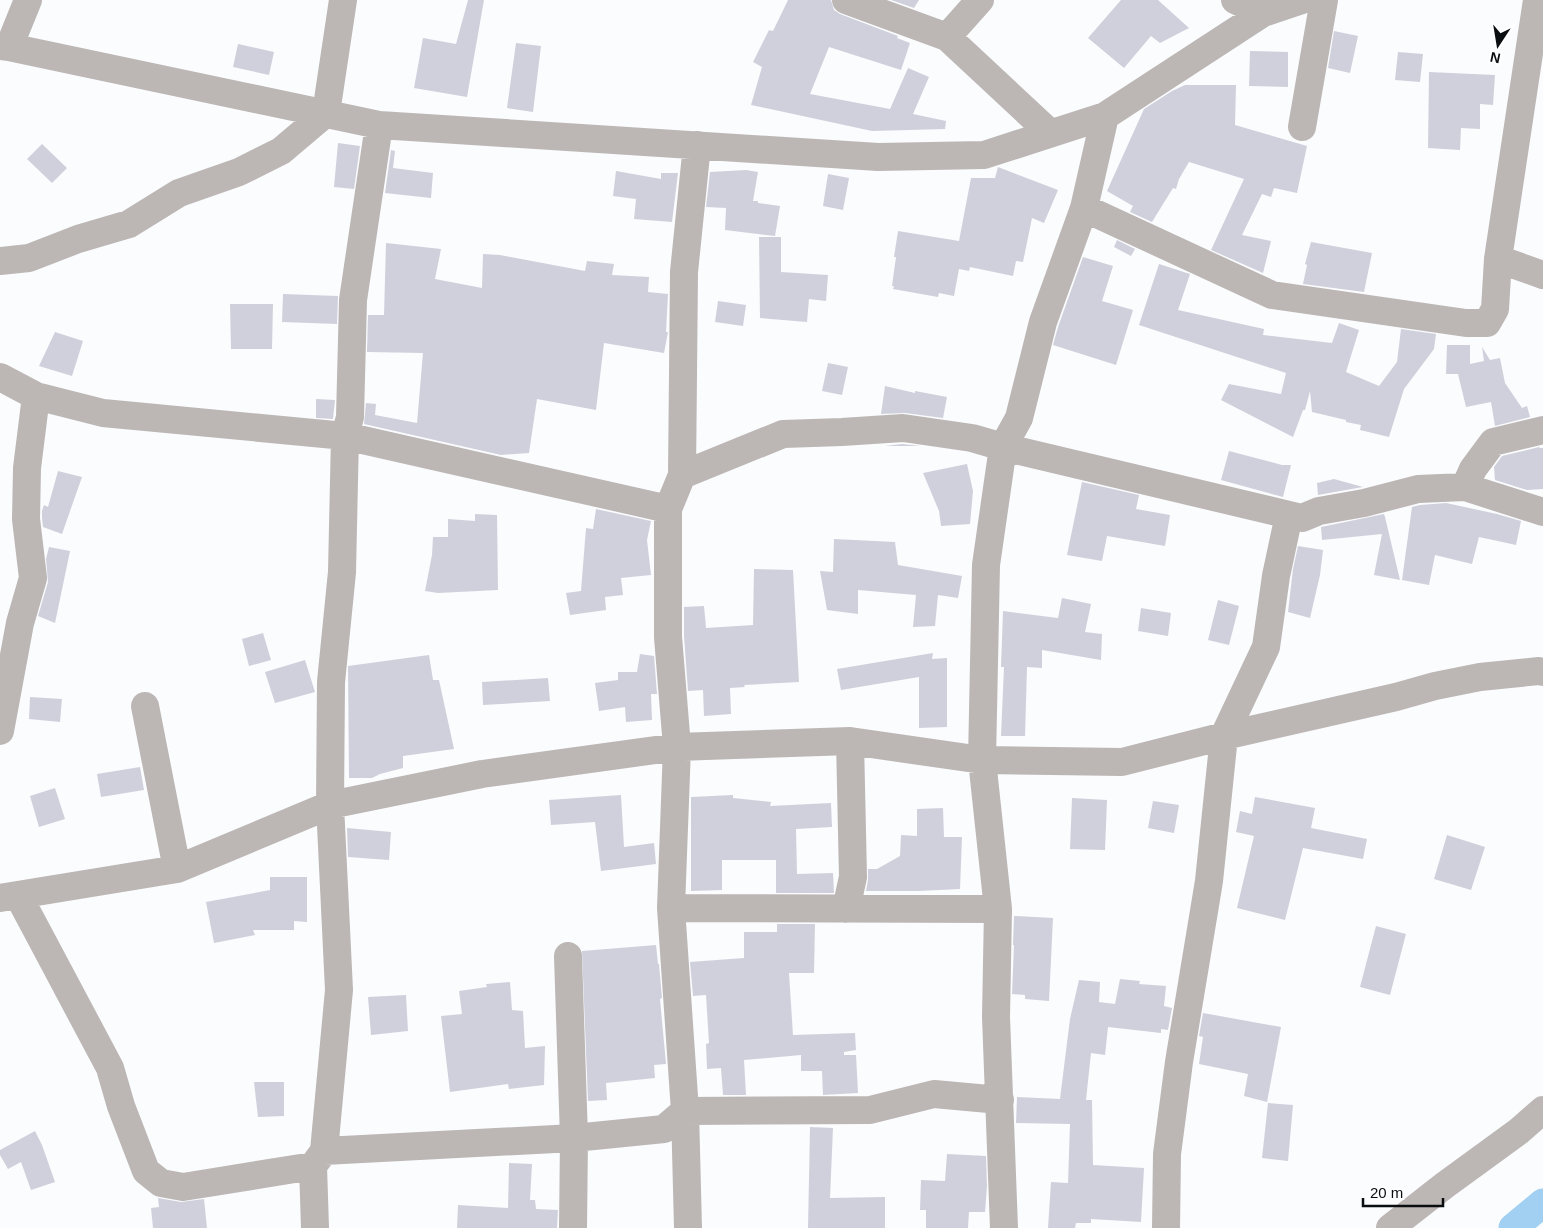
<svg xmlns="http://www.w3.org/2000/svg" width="1543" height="1228" font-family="Helvetica,sans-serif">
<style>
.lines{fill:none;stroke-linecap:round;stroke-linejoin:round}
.canal{stroke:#a1d0f2;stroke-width:29}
.building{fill:#d0d0dc}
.minor{stroke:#bcb6b5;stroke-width:28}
</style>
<rect width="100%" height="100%" fill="#fafcfe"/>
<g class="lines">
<!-- canal -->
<path class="canal" d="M 1513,1228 L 1543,1203"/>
</g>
<!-- building -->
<path class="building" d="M 468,0 L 484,0 L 467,97 L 414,88 L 423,38 L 456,44 Z
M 788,0 L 831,0 L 834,10 L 840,14 L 898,36 L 897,38 L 910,43 L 901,70 L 829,47 L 810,94 L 890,109 L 908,68 L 929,77 L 913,114 L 946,121 L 945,129 L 872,131 L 751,105 L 762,67 L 753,62 L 769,30 L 773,31 Z
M 891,0 L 919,0 L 914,8 Z
M 1121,0 L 1158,0 L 1189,28 L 1160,43 L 1151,36 L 1124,68 L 1088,38 Z
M 1334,31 L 1358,36 L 1350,73 L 1328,68 Z
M 516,43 L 541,46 L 533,112 L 507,108 Z
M 238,44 L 274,52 L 269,75 L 233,67 Z
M 1250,51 L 1288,52 L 1288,87 L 1249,86 Z
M 1398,52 L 1423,54 L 1420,82 L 1395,80 Z
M 1429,72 L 1495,75 L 1493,105 L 1480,104 L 1480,129 L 1461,128 L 1460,150 L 1428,148 Z
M 1185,85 L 1236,85 L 1235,125 L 1307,146 L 1297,193 L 1274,188 L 1271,197 L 1262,194 L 1242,235 L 1271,241 L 1263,273 L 1211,250 L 1244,179 L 1189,162 L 1179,179 L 1176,189 L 1173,188 L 1152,222 L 1130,212 L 1133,206 L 1107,191 L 1144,109 L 1172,91 Z
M 338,143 L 360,146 L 354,189 L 334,187 Z
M 42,144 L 67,168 L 52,183 L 27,159 Z
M 391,150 L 395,151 L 393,168 L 433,173 L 431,198 L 385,193 Z
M 998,167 L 1058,190 L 1044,223 L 1032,218 L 1023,262 L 1016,261 L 1013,276 L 970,267 L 969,271 L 959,269 L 954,296 L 939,293 L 938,297 L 893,289 L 894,286 L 892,286 L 896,257 L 894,257 L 898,231 L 959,241 L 971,178 L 995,178 Z
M 746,170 L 758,172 L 753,201 L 758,201 L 758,203 L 780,206 L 775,236 L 725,230 L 726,208 L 706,207 L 710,172 Z
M 616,171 L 661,179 L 661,173 L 678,173 L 672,222 L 634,219 L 636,199 L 613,196 Z
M 828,174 L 849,178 L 843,210 L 823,206 Z
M 759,237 L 781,237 L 781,272 L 828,275 L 826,301 L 809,299 L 807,322 L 760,318 Z
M 1117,240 L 1135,249 L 1131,256 L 1114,247 Z
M 1311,242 L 1372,253 L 1364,292 L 1303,284 L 1307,265 L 1305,264 Z
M 386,243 L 441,249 L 435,279 L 482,288 L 483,254 L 500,255 L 585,271 L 587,261 L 614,264 L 612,275 L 649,277 L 648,292 L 668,294 L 666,332 L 668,332 L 664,353 L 604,343 L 596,410 L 537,399 L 529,453 L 501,455 L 364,424 L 366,403 L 376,404 L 375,415 L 417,423 L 423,353 L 367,352 L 368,315 L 384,315 Z
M 1083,257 L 1113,266 L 1102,301 L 1133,310 L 1116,365 L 1053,345 L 1058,327 Z
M 1159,264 L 1190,274 L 1178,310 L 1264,329 L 1263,335 L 1332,343 L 1339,323 L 1359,330 L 1346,372 L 1379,386 L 1397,362 L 1401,329 L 1436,334 L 1434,349 L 1404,389 L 1389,437 L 1360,430 L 1361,425 L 1346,422 L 1346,420 L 1312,412 L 1310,391 L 1305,410 L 1303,410 L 1293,437 L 1221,400 L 1229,384 L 1281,394 L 1286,373 L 1139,325 Z
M 283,294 L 338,296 L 337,324 L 282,322 Z
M 718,301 L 746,305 L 743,326 L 715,322 Z
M 230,304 L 273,304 L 272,349 L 231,349 Z
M 55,332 L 83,341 L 72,376 L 39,366 Z
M 1447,345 L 1470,345 L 1470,364 L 1484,361 L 1482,347 L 1490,360 L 1500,358 L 1505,383 L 1522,408 L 1527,406 L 1530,417 L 1495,426 L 1491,402 L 1466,407 L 1458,374 L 1446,374 Z
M 828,363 L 848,367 L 842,395 L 822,391 Z
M 885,386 L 915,393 L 915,391 L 947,397 L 943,418 L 905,413 L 881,414 Z
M 316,399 L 335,400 L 333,419 L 316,418 Z
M 902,444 L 921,446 L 885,446 Z
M 1539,447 L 1540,448 L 1543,448 L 1543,489 L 1527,490 L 1495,480 L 1494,467 L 1502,456 Z
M 1229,451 L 1282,465 L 1291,465 L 1283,497 L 1221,480 Z
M 967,464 L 973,491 L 970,524 L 941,526 L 939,511 L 923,473 Z
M 58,471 L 82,477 L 62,534 L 43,527 L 42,518 L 42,511 L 44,505 L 48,507 Z
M 1334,479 L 1363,487 L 1318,495 L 1317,483 Z
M 1082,482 L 1139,495 L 1136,509 L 1170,515 L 1165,546 L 1107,536 L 1102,561 L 1067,555 Z
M 1446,503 L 1497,514 L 1521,521 L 1516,545 L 1479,537 L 1472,564 L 1435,555 L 1429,585 L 1402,580 L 1412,507 L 1420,505 Z
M 596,509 L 651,521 L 647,540 L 651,575 L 621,578 L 623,595 L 605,597 L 606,610 L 570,615 L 566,593 L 581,591 L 586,528 L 593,529 Z
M 475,514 L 497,515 L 498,590 L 438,593 L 425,591 L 432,555 L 433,537 L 448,537 L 448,519 L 475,521 Z
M 1384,514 L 1385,517 L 1400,580 L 1374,575 L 1382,534 L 1322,540 L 1321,527 Z
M 834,539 L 895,542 L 898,565 L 962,576 L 958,598 L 938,595 L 935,626 L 913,627 L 916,595 L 858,590 L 858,614 L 827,610 L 820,571 L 833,572 Z
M 1298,546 L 1323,550 L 1320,575 L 1310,618 L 1288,612 L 1293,569 Z
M 49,547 L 70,551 L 55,623 L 38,616 L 48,582 L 46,559 Z
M 754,569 L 793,570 L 799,682 L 744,685 L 745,687 L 730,688 L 731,714 L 704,716 L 703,690 L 688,691 L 684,636 L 684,607 L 704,606 L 706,628 L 753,625 Z
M 1062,598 L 1091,604 L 1085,632 L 1102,634 L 1101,660 L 1042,650 L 1042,668 L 1027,667 L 1025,736 L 1001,736 L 1004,667 L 1001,667 L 1003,611 L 1058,618 Z
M 1218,600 L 1239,606 L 1229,645 L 1208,640 Z
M 1141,608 L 1171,613 L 1168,636 L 1138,631 Z
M 263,633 L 271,660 L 249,666 L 242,639 Z
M 933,653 L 932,659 L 947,658 L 947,727 L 919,728 L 919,677 L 841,690 L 837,669 Z
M 640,654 L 654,656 L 657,694 L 651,694 L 652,720 L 626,722 L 625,707 L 599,711 L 595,683 L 618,680 L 618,672 L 637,672 Z
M 429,655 L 433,680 L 439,680 L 454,749 L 403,756 L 403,768 L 380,774 L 372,778 L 349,778 L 348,666 Z
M 305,660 L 315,692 L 275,703 L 265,672 Z
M 548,678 L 550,701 L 483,705 L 482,682 Z
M 30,697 L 62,699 L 60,722 L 29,719 Z
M 140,767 L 144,790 L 101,797 L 97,774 Z
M 55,788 L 65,819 L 39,827 L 30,796 Z
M 621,795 L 624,847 L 654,843 L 656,864 L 601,871 L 595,822 L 551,825 L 549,800 Z
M 733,795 L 733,798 L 771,802 L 770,806 L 831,803 L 832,827 L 796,829 L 797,874 L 833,873 L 834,893 L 776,893 L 776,860 L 722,860 L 722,890 L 691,891 L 691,797 Z
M 1255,797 L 1315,808 L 1311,828 L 1367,839 L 1363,859 L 1303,848 L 1285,920 L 1237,908 L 1254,836 L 1236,832 L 1240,811 L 1252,814 Z
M 1072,798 L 1107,800 L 1105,850 L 1070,849 Z
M 1153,801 L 1179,805 L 1174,833 L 1148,828 Z
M 943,808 L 944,837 L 962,837 L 960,889 L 918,891 L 866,891 L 868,880 L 868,869 L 877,869 L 900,856 L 901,835 L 917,836 L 917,809 Z
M 347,828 L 391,832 L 389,860 L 348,857 Z
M 1447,835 L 1485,847 L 1471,890 L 1434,879 Z
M 270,877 L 307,877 L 307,922 L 294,921 L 294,930 L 253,930 L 255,935 L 214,943 L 206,902 L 270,890 Z
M 1014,916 L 1053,918 L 1049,1001 L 1025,999 L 1025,995 L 1012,994 L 1014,945 L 1013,945 Z
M 777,924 L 815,924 L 814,973 L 789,973 L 793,1035 L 855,1033 L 856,1050 L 844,1052 L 844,1055 L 856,1055 L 858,1093 L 823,1095 L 822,1071 L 801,1071 L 801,1055 L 744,1060 L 746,1095 L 723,1095 L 721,1068 L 707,1069 L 706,1044 L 709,1043 L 706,995 L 693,996 L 690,962 L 744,958 L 744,932 L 777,932 Z
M 1376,926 L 1406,934 L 1390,995 L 1360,987 Z
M 656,945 L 658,964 L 659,964 L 662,998 L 660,999 L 666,1064 L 654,1065 L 655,1078 L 606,1083 L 607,1100 L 588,1101 L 582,951 Z
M 1120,979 L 1140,981 L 1139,984 L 1166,986 L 1164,1006 L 1172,1008 L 1168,1030 L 1161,1029 L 1161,1033 L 1108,1027 L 1105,1055 L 1091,1053 L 1086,1100 L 1092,1100 L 1093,1165 L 1144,1168 L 1141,1222 L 1091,1219 L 1091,1223 L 1076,1223 L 1075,1228 L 1048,1228 L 1051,1182 L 1068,1183 L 1070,1124 L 1016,1123 L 1017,1097 L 1060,1099 L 1070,1019 L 1079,980 L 1100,982 L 1099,1002 L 1115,1004 Z
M 510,982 L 512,1010 L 523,1011 L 525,1048 L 545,1046 L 544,1085 L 509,1089 L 508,1084 L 450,1092 L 441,1016 L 462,1014 L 459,991 L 487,987 L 486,984 Z
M 406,995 L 408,1031 L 371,1035 L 368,997 Z
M 1203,1013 L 1281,1027 L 1267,1102 L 1244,1096 L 1248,1074 L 1199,1064 L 1203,1037 L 1199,1036 Z
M 254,1082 L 284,1082 L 284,1116 L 258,1117 Z
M 1268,1103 L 1293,1105 L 1288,1161 L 1262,1158 Z
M 810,1127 L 833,1128 L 830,1198 L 885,1197 L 885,1228 L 808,1228 Z
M 35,1131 L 42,1145 L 55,1182 L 31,1190 L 21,1162 L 8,1169 L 0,1155 L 0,1150 Z
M 947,1154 L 986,1156 L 987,1186 L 985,1212 L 969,1212 L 968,1228 L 926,1228 L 926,1210 L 920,1210 L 921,1180 L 945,1181 Z
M 509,1163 L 532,1164 L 530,1200 L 535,1200 L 536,1209 L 558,1210 L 557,1228 L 457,1228 L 458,1205 L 508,1208 Z
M 158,1198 L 181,1202 L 204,1199 L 207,1228 L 153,1228 L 151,1208 L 159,1207 Z"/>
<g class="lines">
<!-- minor -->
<path class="minor" d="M 846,0 L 947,37 L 1050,133
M 1235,0 L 1263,13
M 947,37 L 980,0
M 0,46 L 9,47 L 379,125 L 878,157 L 984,155 L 1105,116 L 1263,13 L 1302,0
M 9,47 L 28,0
M 1302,127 L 1324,0
M 1084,208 L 1272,295 L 1466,323 L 1487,323 L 1495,309 L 1498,259 L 1537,0
M 1498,259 L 1543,275
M 0,261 L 29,258 L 78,239 L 129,224 L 179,193 L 239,172 L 281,151 L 326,113 L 343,0
M 0,377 L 36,396 L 103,413 L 345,436 L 668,509
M 682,475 L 783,434 L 842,432 L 903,428 L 972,438 L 1003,447 L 1302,518 L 1319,511 L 1364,503 L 1418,489 L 1465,487 L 1543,512
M 1465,487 L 1473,469 L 1493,442 L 1543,430
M 145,706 L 177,869
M 0,731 L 20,623 L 33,578 L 26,519 L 27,468 L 36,396
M 18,895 L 110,1068 L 121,1106 L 146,1171 L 161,1183 L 183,1187 L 313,1166
M 0,898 L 177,869 L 330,805 L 482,774 L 677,747 L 850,741 L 982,760 L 1122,762 L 1224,736 L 1396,697 L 1435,686 L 1480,677 L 1539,671 L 1543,672
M 671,908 L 998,909
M 846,909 L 853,877 L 850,741
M 568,956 L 574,1138 L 573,1228
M 324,1151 L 574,1138 L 664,1129 L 685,1111 L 870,1110 L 934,1094 L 1000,1100
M 315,1228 L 313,1166 L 324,1151 L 339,990 L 330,805 L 331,682 L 342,572 L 345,436 L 350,417 L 353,300 L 379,125
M 688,1228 L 685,1111 L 671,908 L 677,747 L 668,637 L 668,509 L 682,475 L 684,272 L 697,145
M 1004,1228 L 996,1017 L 998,909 L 982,760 L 986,565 L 1003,447 L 1019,418 L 1043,322 L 1084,208 L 1105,116
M 1166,1228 L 1167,1154 L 1179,1062 L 1209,881 L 1224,736 L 1266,647 L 1276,576 L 1289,515
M 1390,1228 L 1445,1185 L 1519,1131 L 1543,1110"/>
</g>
<!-- north arrow -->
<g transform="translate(1498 45) rotate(192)" stroke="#ffffff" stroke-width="4" paint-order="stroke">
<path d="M0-4L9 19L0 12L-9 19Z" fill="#0b0e11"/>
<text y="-8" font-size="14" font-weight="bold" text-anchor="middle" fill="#0b0e11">N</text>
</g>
<!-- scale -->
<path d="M1363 1198v8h80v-8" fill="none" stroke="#0b0e11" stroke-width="2.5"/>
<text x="1370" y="1198" font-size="15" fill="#0b0e11" stroke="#ffffff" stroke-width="4" paint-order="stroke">20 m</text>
</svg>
